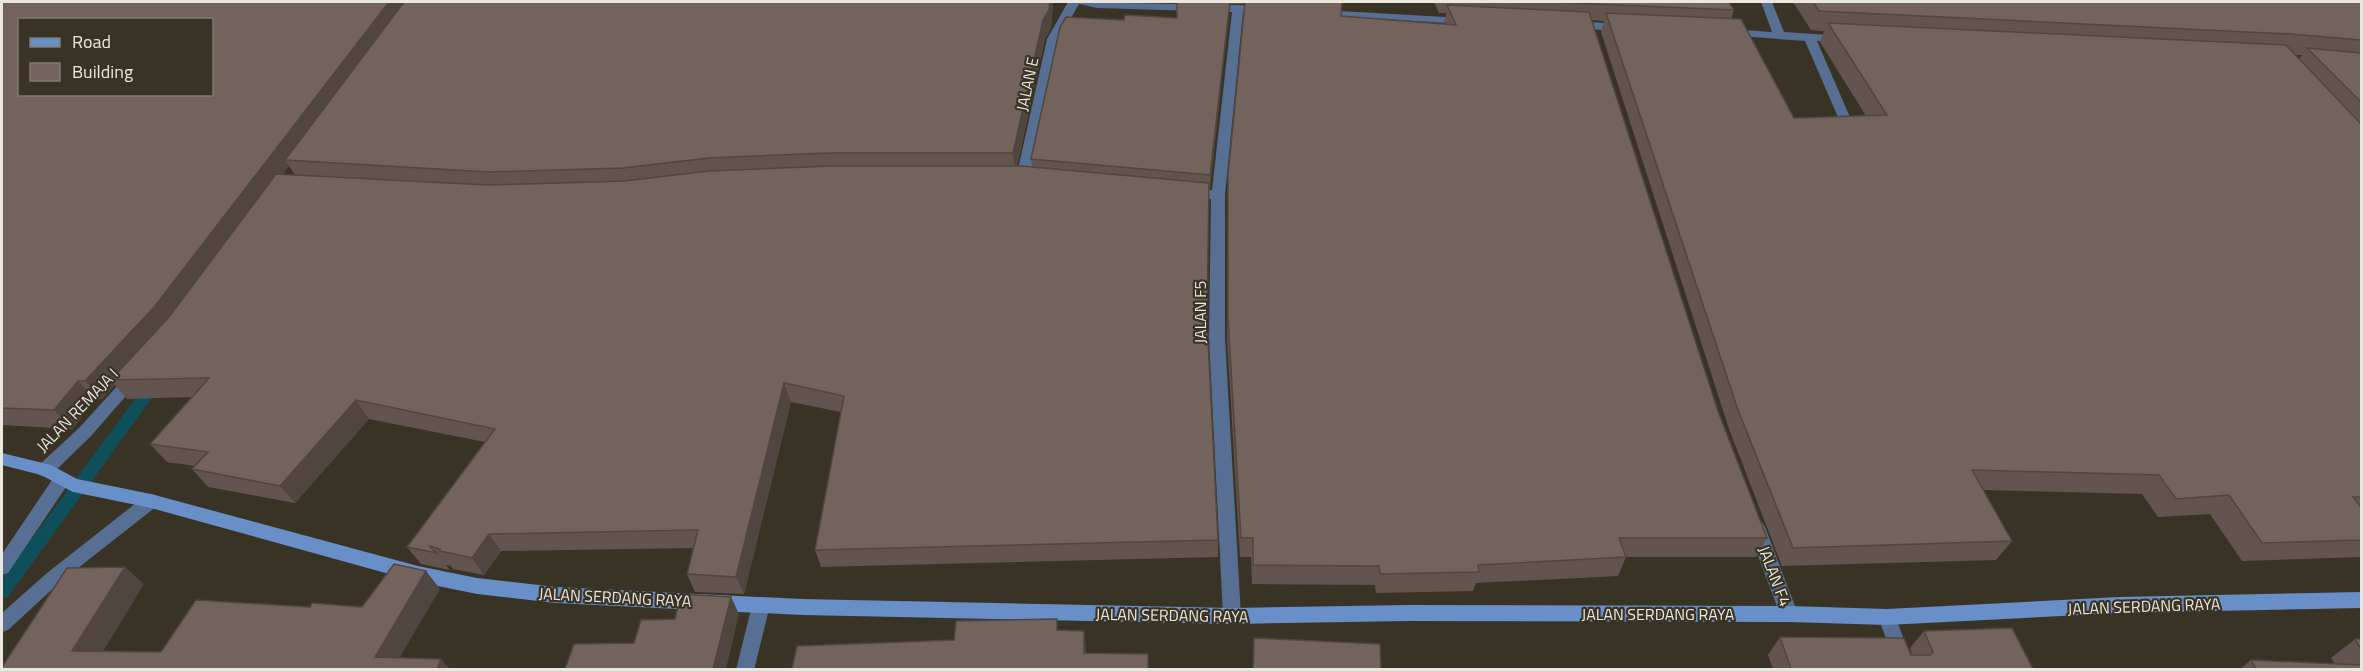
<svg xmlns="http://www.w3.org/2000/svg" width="2363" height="671" font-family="'Titillium Web',sans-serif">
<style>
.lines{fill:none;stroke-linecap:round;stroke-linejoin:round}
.stream{fill:#0f4f59;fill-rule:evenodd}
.street{fill:#566f92;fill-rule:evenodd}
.secondary{fill:#688fc7;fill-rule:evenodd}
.wall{fill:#64544f;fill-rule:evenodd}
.shaded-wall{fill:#514540}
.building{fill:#74625c;stroke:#514540;stroke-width:1.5;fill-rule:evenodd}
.labels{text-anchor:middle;stroke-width:4.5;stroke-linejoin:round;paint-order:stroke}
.street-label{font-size:16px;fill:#ebe7de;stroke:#393325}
</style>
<rect width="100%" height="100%" fill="#393325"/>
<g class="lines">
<!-- stream -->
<path class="stream" d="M 154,378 L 159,380 L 162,384 L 159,388 L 8,597 L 2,599 L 2,579 L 149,380 Z"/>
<!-- street -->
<path class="street" d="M 1068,2 L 1238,5 L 1263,6 L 1269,9 L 1263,12 L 1243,12 L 1225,195 L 1225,338 L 1241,616 L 1238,622 L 1232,624 L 1226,622 L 1223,616 L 1209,338 L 1211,199 L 1191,197 L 1184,193 L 1191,189 L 1212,190 L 1232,12 L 1097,8 L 1079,4 L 1059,39 L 1030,178 L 1023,182 L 1016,178 L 1047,39 Z
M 1761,2 L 1772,2 L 1784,32 L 1845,36 L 1847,39 L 1841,43 L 1817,41 L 1856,131 L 1855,134 L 1845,134 L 1844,131 L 1805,41 L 1726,35 L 1724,33 L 1730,29 L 1772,32 Z
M 1322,10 L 1463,18 L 1469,21 L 1463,24 L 1318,15 L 1318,11 Z
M 1574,21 L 1622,24 L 1628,28 L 1622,32 L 1570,27 L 1568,25 Z
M 134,371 L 139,373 L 142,377 L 139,381 L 91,436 L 51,475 L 45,477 L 39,475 L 37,470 L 39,465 L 79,428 L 129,373 Z
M 62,472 L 68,474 L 70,479 L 68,484 L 8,573 L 2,575 L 2,554 L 56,474 Z
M 151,494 L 157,496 L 159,501 L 157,506 L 59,583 L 8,630 L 2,632 L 2,613 L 47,573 L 145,496 Z
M 1756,520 L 1762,522 L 1765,527 L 1798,614 L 1795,620 L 1789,622 L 1783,620 L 1780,614 L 1747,527 L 1750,522 Z
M 761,597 L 767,599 L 770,605 L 754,670 L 736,670 L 752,605 L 755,599 Z
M 1887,609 L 1893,611 L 1916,670 L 1898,670 L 1878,617 L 1881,611 Z"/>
<!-- secondary -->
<path class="secondary" d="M 2,453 L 51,465 L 77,479 L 151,494 L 418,566 L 477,578 L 556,587 L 802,599 L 1232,608 L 1409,605 L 1789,606 L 1887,609 L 2119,597 L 2362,592 L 2362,608 L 2119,613 L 1887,625 L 1789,622 L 1409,621 L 1232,624 L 802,615 L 556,603 L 477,594 L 418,582 L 151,508 L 73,492 L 41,475 L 2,465 Z"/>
</g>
<!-- wall -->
<path class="wall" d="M 2,2 L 1053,2 L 1051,28 L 1045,39 L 1017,166 L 1032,167 L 1031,159 L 1124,20 L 1177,18 L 1177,2 L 1342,2 L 1341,16 L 1444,24 L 1446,13 L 1439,13 L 1434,2 L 1729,2 L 1734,10 L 1731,19 L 1794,118 L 1866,116 L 1820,42 L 1824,31 L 1811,30 L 1793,2 L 2361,2 L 2361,557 L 2242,561 L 2210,514 L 2158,517 L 2142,494 L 1983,490 L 2012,541 L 1996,560 L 1782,566 L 1729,429 L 1601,32 L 1604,21 L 1592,20 L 1718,411 L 1767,538 L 1756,557 L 1626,557 L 1618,576 L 1476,583 L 1473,591 L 1376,593 L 1375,585 L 1252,584 L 1251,557 L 1240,557 L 1227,338 L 1228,175 L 1245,4 L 1230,4 L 1210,188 L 1209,187 L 1207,320 L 1218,540 L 1218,557 L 821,567 L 815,550 L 841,412 L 791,402 L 744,594 L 695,592 L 687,574 L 694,548 L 501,551 L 484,575 L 453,569 L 451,566 L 446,565 L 450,570 L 421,564 L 407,547 L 485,442 L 369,419 L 295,503 L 208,487 L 192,469 L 195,466 L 167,462 L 150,444 L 192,397 L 127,399 L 115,385 L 102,399 L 96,399 L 72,429 L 2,425 ZM 2295,55 L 2302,55 L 2299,59 ZM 289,166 L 295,175 L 283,174 Z
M 1924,631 L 2033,669 L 1773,669 L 1768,655 L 1780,637 L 1912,655 L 1910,648 Z
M 2355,639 L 2361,639 L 2361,669 L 2240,669 L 2251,660 L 2335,664 L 2331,658 Z"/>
<!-- shaded-wall -->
<path class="shaded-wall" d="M 389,2 L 412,2 L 285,160 L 289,166 L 170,325 L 111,380 L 115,385 L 102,399 L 85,381 Z
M 1050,2 L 1053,2 L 1051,28 L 1045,39 L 1015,172 L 1013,153 L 1043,20 Z
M 1230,2 L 1229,13 L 1210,188 L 1210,175 Z
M 78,381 L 96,399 L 72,429 L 54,410 Z
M 784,383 L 791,402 L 744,594 L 736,577 Z
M 356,400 L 369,419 L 295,503 L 280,486 Z
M 489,534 L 501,551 L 484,575 L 472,558 Z
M 125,567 L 144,584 L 93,668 L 72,651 Z
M 426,571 L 440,589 L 393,669 L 375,657 Z
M 731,597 L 739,614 L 726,669 L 713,669 Z
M 1084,631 L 1086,649 L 1086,669 L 1084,653 Z
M 441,659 L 450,669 L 437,669 Z"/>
<!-- building -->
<path class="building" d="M 2,2 L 389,2 L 155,306 L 85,381 L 78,381 L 54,410 L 2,408 ZM 20,20 L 212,20 L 212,94 L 20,94 Z
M 404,2 L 1050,2 L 1049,10 L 1043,20 L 1013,153 L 830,153 L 709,158 L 623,168 L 488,172 L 285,160 Z
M 1177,2 L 1230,2 L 1210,175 L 1031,159 L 1060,27 L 1066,17 L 1124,20 L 1125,15 L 1177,18 Z
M 1245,2 L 1342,2 L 1341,16 L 1456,25 L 1447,5 L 1589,12 L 1718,411 L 1767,538 L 1619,538 L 1626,557 L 1478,565 L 1479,572 L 1380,574 L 1379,566 L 1253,565 L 1253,538 L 1241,538 L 1228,318 L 1228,175 Z
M 1550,2 L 1729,2 L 1734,10 Z
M 1813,2 L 2361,2 L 2361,40 L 2290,34 L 1819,11 Z
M 1606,13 L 1741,19 L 1794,118 L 1887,115 L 1828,23 L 2286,45 L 2361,124 L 2361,497 L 2353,497 L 2361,507 L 2361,540 L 2262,543 L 2229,495 L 2176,499 L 2159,475 L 1972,470 L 2012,541 L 1793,548 L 1738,410 Z
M 2307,48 L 2361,53 L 2361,102 Z
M 830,166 L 1021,166 L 1209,183 L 1207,320 L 1218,540 L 815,550 L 844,396 L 784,383 L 736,577 L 687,574 L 698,530 L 489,534 L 472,558 L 440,551 L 440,549 L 429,546 L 437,553 L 407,547 L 495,429 L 356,400 L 280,486 L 192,469 L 208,452 L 150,444 L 209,378 L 111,380 L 169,317 L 276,174 L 488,185 L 624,181 L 709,171 Z
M 394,564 L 426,571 L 375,657 L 441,659 L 437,669 L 2,669 L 2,667 L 67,568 L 125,567 L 72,651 L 161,652 L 196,600 L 310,607 L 312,603 L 362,607 Z
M 681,594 L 731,597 L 713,669 L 565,669 L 574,644 L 634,643 L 641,620 L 675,619 Z
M 1057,619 L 1057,630 L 1084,631 L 1084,653 L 1148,654 L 1148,669 L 792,669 L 797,646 L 954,640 L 956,621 Z
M 2012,628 L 2033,669 L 1791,669 L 1780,637 L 1904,638 L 1911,655 L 1930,655 L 1933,652 L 1924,631 Z
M 1254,638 L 1380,644 L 1381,669 L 1253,669 Z
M 2355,639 L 2361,639 L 2361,649 Z
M 2251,660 L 2361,665 L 2361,669 L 2256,669 Z"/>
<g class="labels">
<!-- street labels -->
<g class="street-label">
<text transform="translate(1027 84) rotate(-78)" y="6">JALAN E</text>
<text transform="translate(1200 312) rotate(-90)" y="6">JALAN F5</text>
<text transform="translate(77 410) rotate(-46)" y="6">JALAN REMAJA I</text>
<text transform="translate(1775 576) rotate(69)" y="6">JALAN F4</text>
<text transform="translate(615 597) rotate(3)" y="6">JALAN SERDANG RAYA</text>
<text transform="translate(2144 606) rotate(-2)" y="6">JALAN SERDANG RAYA</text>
<text x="1658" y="620">JALAN SERDANG RAYA</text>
<text transform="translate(1172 615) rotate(1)" y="6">JALAN SERDANG RAYA</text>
</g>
</g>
<!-- border -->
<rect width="2363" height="671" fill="none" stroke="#ebe7de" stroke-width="6"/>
<!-- legend -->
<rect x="18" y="18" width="195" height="78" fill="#393325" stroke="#807b6f" stroke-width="1.5"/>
<rect x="30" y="38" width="30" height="9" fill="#688fc7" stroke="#807b6f" stroke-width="1.5"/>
<text x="72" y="48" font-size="18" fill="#ebe7de">Road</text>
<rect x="30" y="63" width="30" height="18" fill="#74625c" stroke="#807b6f" stroke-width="1.5"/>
<text x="72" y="78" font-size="18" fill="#ebe7de">Building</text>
</svg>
